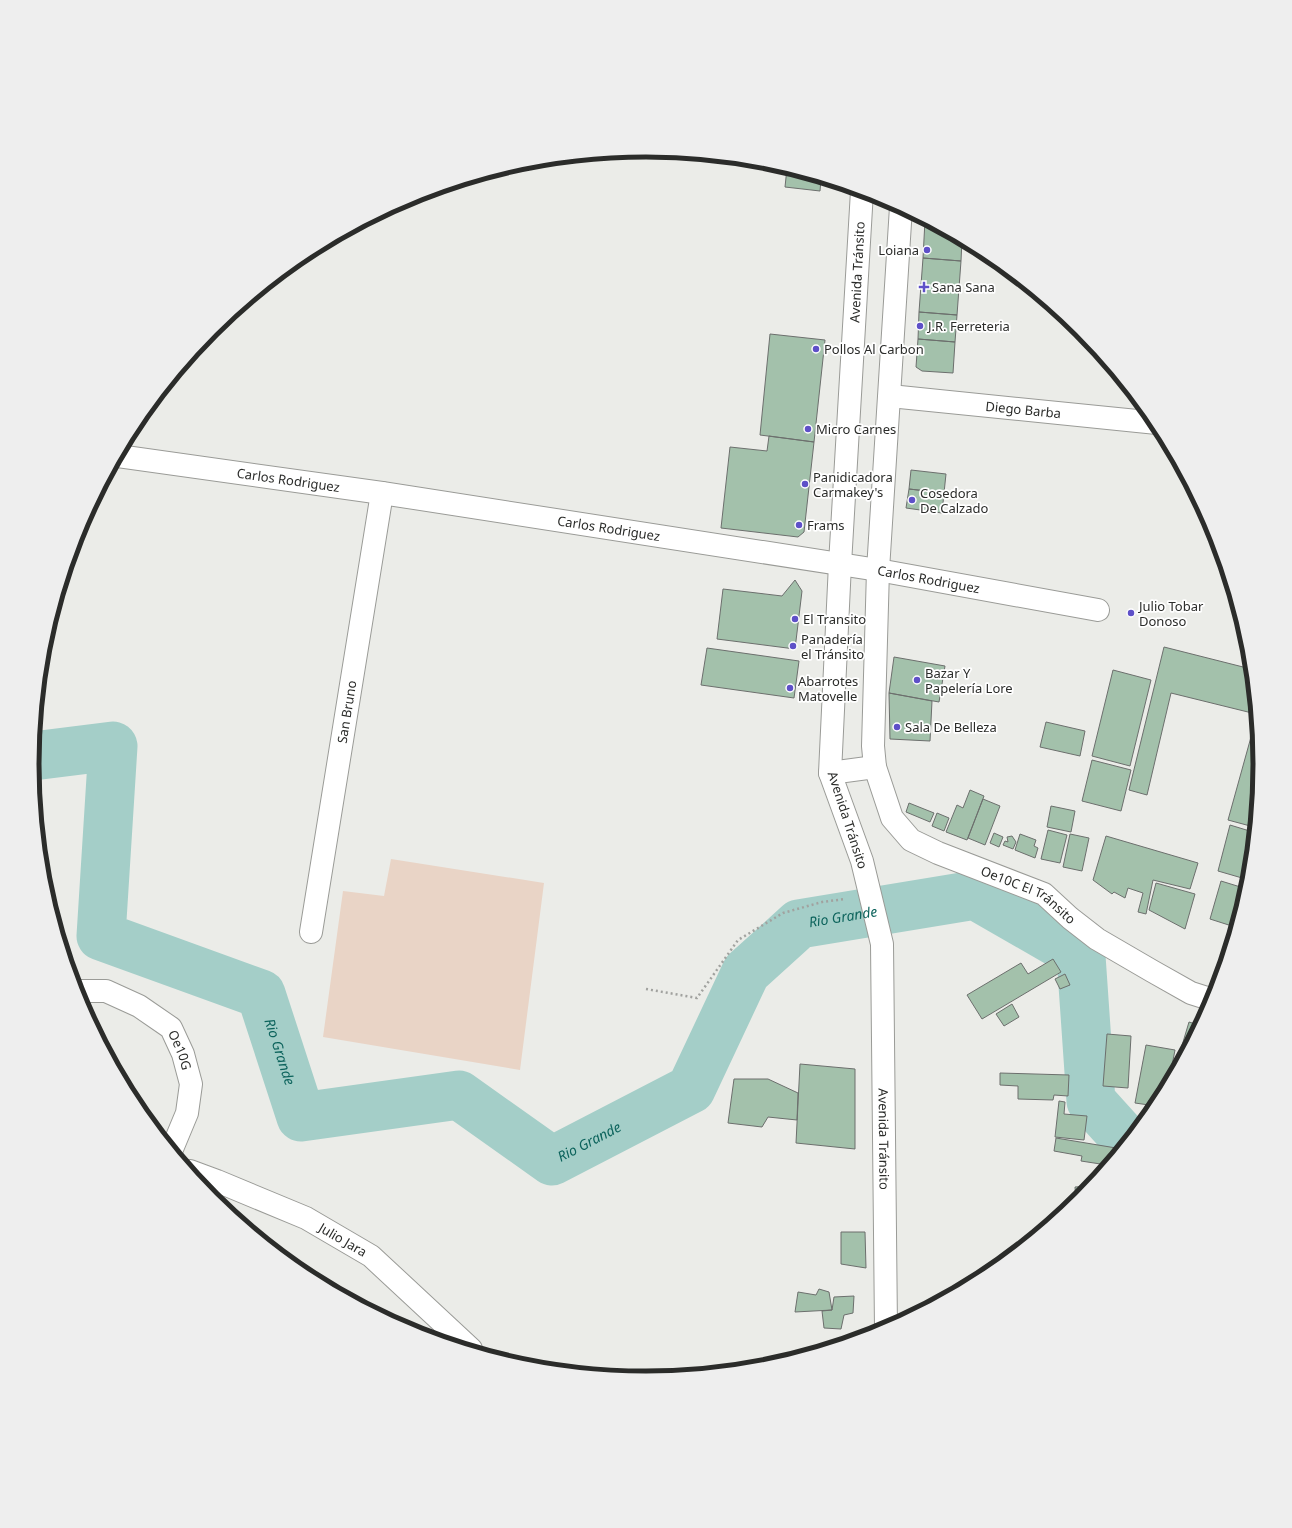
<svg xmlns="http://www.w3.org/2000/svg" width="1292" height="1528" font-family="'Noto Sans',sans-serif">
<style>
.green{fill:#e9d4c6}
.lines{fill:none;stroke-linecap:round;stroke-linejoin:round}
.river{stroke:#a4cec8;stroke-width:49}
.building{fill:#a3c1ab;stroke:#6c6f6d}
.minor-casing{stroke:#9a9b97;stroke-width:24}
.path{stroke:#a1a29f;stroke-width:2.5;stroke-dasharray:2 3;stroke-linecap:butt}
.minor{stroke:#fff;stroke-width:22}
.poi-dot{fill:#5e50c8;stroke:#fff;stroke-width:1.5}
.labels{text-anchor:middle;stroke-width:3.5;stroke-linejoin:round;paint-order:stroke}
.poi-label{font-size:13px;fill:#2b2c2a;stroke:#fff;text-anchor:start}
.street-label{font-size:13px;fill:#2b2c2a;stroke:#fff}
.water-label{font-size:14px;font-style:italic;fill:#0c635c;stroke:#fff}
.rim{fill:none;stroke:#2b2c2a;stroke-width:5}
</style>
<rect width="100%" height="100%" fill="#ebece8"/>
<!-- green -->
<path class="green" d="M 391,859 L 544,883 L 520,1070 L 323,1037 L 343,891 L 384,896 Z"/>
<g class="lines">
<!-- river -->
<path class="river" id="s1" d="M 33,756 L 113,746 L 101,936 L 261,994 L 301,1117 L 459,1095 L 552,1161 L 691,1089 L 746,972 L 799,924 L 975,895 L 1081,956 L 1091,1101 L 1119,1132 L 1128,1140"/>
</g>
<!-- building -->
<path class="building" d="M 787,168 L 821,179 L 820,191 L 785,187 Z
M 925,220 L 962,240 L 961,261 L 923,258 Z
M 923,258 L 961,261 L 957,315 L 919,312 Z
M 919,312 L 957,315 L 955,342 L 918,339 Z
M 770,334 L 825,340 L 814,442 L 760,435 Z
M 918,339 L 955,342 L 953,373 L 922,371 L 916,367 Z
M 769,436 L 814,442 L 804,532 L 798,537 L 721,528 L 730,447 L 767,451 Z
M 911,470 L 946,474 L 944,493 L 909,489 Z
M 909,489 L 944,493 L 942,513 L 906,508 Z
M 795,580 L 802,591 L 795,649 L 717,639 L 723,589 L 782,596 Z
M 1164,647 L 1251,669 L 1254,705 L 1252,713 L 1171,693 L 1147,795 L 1129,790 Z
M 707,648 L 799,661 L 794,698 L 701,685 Z
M 894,657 L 945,666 L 939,702 L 889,693 Z
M 1113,670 L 1151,680 L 1130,766 L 1092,756 Z
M 889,693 L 932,701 L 930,741 L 890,739 Z
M 1256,719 L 1260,764 L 1254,827 L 1228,820 Z
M 1046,722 L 1085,731 L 1080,756 L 1040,747 Z
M 1092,760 L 1131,770 L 1121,811 L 1082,801 Z
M 970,790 L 984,796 L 967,840 L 946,832 L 957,805 L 963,808 Z
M 983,799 L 1000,806 L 985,845 L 968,838 Z
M 909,803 L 934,813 L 930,822 L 906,812 Z
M 1051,806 L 1075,811 L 1071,832 L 1047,827 Z
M 937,813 L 949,818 L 944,831 L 932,826 Z
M 1230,825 L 1253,832 L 1249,880 L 1218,871 Z
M 1048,830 L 1067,835 L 1060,863 L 1041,859 Z
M 994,833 L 1003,837 L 999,847 L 990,843 Z
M 1020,834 L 1036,840 L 1034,846 L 1038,848 L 1035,858 L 1015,850 Z
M 1070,834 L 1089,838 L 1082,871 L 1063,867 Z
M 1012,836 L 1016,842 L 1013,849 L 1003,845 L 1005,841 L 1008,842 L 1007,837 Z
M 1106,836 L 1198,863 L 1190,889 L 1153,880 L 1146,914 L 1138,912 L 1143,893 L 1128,888 L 1125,898 L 1114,892 L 1112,894 L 1093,880 Z
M 1221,881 L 1247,889 L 1235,927 L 1210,919 Z
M 1156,883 L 1195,894 L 1185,929 L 1149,910 Z
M 1053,959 L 1061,972 L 982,1019 L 967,995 L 1021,963 L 1028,974 Z
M 1065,974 L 1070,985 L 1060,989 L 1055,979 Z
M 1012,1004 L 1019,1017 L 1004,1026 L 996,1014 Z
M 1189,1022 L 1199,1025 L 1176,1069 L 1175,1069 Z
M 1107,1034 L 1131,1036 L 1128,1088 L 1103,1086 Z
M 1146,1045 L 1175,1050 L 1169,1081 L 1156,1106 L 1135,1103 Z
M 800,1064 L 855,1069 L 855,1149 L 796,1143 Z
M 1000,1073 L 1069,1075 L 1068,1096 L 1054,1095 L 1053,1100 L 1018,1099 L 1018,1086 L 1000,1085 Z
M 734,1079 L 768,1079 L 798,1093 L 797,1120 L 768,1117 L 762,1127 L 728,1123 Z
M 1059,1101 L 1065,1102 L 1064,1114 L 1087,1116 L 1084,1140 L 1055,1137 Z
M 1056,1138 L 1116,1148 L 1115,1156 L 1107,1165 L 1081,1161 L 1082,1156 L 1054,1151 Z
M 1090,1186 L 1080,1198 L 1076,1202 L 1075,1187 Z
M 841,1232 L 865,1232 L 866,1268 L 841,1264 Z
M 819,1289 L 829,1292 L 832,1310 L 795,1312 L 798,1292 L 816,1295 Z
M 854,1296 L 853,1313 L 844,1315 L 841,1329 L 824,1328 L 822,1311 L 832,1310 L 834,1297 Z"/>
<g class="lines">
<defs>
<g id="minor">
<path id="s2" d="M 862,191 L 840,564 L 830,773 L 862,861 L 882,944 L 886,1329"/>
<path id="s3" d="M 901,207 L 878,570 L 873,746 L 875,767 L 892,818 L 911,840 L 938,853 L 1044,894 L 1070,918 L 1097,939 L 1152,971 L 1191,993 L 1213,1000"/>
<path id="s4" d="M 890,396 L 1157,423"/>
<path id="s5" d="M 118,456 L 382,493 L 878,570 L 1098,610"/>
<path d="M 830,773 L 875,767"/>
<path id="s6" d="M 311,932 L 382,493"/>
<path id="s7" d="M 76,991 L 106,991 L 139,1006 L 171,1028 L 183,1054 L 191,1084 L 187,1113 L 172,1149"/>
<path id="s8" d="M 190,1171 L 217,1181 L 306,1218 L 371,1256 L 471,1349"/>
</g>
</defs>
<!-- minor casing -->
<use href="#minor" class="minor-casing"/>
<!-- path -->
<path class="path" d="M 646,989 L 697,998 L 738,940 L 783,913 L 822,902 L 845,899"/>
<!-- minor -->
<use href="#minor" class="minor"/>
</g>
<!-- markers -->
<g class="poi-dot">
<circle cx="927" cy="250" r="4"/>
<path d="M922 281h4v4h4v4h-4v4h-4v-4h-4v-4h4z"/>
<circle cx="920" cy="326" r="4"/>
<circle cx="816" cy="349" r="4"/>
<circle cx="808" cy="429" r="4"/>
<circle cx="805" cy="484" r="4"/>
<circle cx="912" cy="500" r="4"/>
<circle cx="799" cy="525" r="4"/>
<circle cx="1131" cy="613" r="4"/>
<circle cx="795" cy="619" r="4"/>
<circle cx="793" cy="646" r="4"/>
<circle cx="917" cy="680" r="4"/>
<circle cx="790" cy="688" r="4"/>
<circle cx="897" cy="727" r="4"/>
</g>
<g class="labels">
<!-- poi labels -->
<g class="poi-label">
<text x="919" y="255" text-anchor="end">Loiana</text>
<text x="932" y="292">Sana Sana</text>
<text x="928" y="331">J.R. Ferreteria</text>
<text x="824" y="354">Pollos Al Carbon</text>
<text x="816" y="434">Micro Carnes</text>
<text x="813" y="482">Panidicadora<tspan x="813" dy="15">Carmakey's</tspan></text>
<text x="920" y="498">Cosedora<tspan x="920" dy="15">De Calzado</tspan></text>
<text x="807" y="530">Frams</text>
<text x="1139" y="611">Julio Tobar<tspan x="1139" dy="15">Donoso</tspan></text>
<text x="803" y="624">El Transito</text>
<text x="801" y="644">Panadería<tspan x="801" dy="15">el Tránsito</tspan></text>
<text x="925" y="678">Bazar Y<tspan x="925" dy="15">Papelería Lore</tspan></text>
<text x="798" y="686">Abarrotes<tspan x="798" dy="15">Matovelle</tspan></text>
<text x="905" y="732">Sala De Belleza</text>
</g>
<!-- street labels -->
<g class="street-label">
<text transform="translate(857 272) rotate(-87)" y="5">Avenida Tránsito</text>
<text dy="5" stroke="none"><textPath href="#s4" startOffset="134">Diego Barba</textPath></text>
<text dy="5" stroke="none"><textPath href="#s5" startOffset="172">Carlos Rodriguez</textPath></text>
<text dy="5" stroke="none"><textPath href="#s5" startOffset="496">Carlos Rodriguez</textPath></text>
<text dy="5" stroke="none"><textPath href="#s5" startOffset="820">Carlos Rodriguez</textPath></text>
<text dy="5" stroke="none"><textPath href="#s6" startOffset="223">San Bruno</textPath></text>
<text transform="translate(848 820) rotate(72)" y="5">Avenida Tránsito</text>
<text dy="5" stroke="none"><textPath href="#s3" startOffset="774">Oe10C El Tránsito</textPath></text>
<text dy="5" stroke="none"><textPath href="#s7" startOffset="129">Oe10G</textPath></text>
<text dy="5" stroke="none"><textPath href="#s2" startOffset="957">Avenida Tránsito</textPath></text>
<text dy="5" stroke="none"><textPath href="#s8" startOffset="168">Julio Jara</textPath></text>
</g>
<!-- water labels -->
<g class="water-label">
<text dy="5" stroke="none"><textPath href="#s1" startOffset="1246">Rio Grande</textPath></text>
<text dy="5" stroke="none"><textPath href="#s1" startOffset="502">Rio Grande</textPath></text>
<text dy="5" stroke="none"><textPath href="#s1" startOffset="886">Rio Grande</textPath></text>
</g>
</g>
<!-- crop -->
<path d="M0 0H1292V1528H0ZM39 764a607 607 0 1 1 1214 0a607 607 0 1 1-1214 0Z" fill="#eee" fill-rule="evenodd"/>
<path class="rim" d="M39 764a607 607 0 1 1 1214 0a607 607 0 1 1-1214 0Z"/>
</svg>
